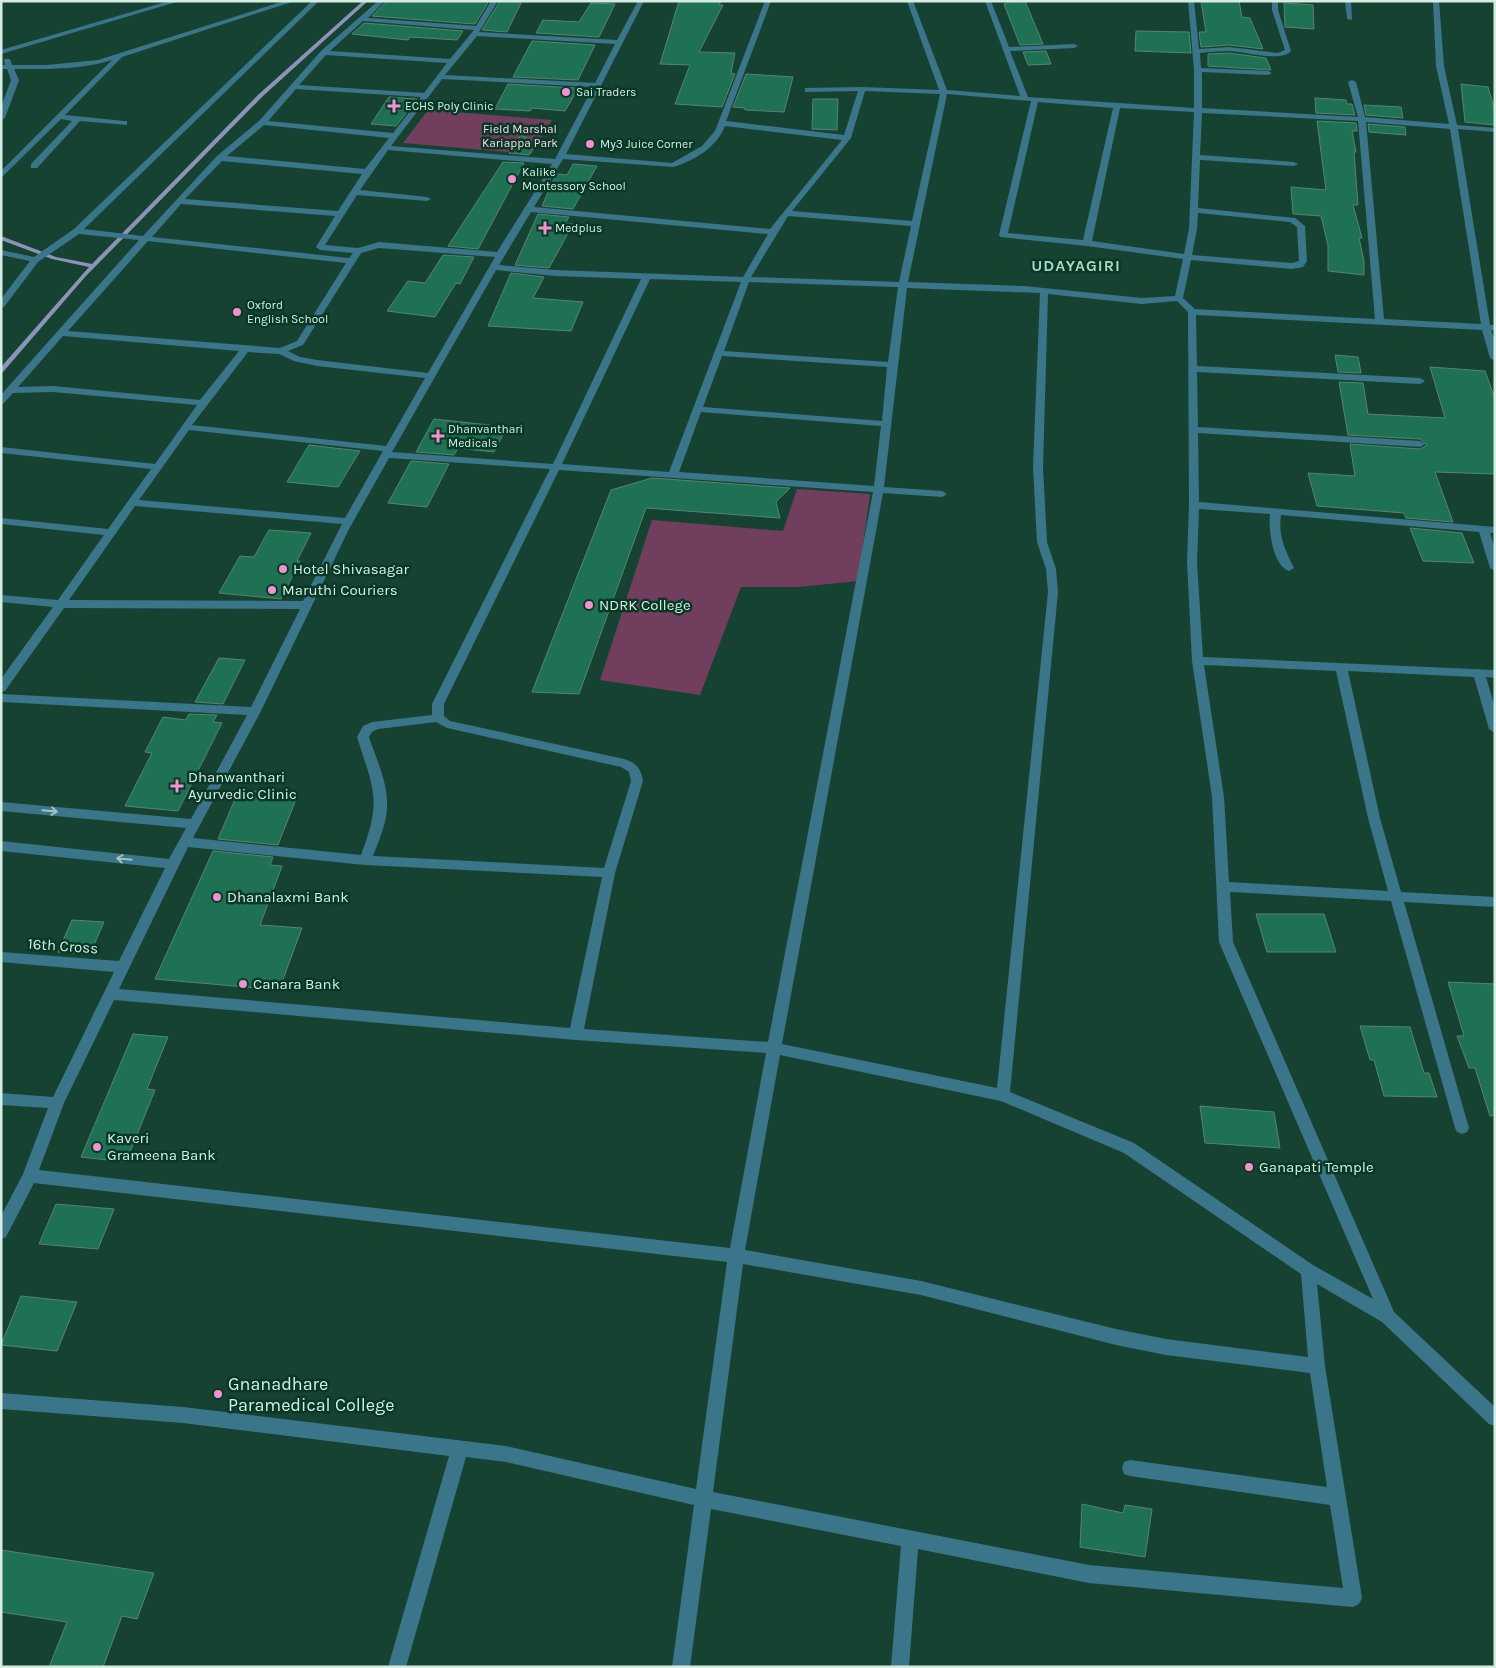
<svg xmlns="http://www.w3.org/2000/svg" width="1496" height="1668" font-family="Karla,sans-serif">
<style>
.green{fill:#723e5d}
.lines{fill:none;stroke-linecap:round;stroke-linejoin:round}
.stream{fill:#8c93ba;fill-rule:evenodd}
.building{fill:#1e7253;stroke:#578470}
.minor{fill:#3b758a;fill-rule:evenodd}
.oneway{stroke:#a0c4c3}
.poi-dot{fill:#f790ce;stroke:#083927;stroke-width:2}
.labels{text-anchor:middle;stroke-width:5;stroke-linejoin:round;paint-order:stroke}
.far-poi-label{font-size:12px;fill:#d6eee2;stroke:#083927;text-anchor:start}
.far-park-label{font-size:12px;fill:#fcd6ea;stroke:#083927}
.poi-label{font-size:15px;fill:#d6eee2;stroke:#083927;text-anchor:start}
.street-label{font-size:15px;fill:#d6eee2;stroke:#083927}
.far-district-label{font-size:16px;font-weight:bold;letter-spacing:1px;fill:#a8d8c1;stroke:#083927}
.near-poi-label{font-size:18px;fill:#d6eee2;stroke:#083927;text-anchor:start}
</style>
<rect width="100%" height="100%" fill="#164331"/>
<!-- green -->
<path class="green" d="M 428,110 L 552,120 L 531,154 L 403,143 Z
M 797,489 L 870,494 L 858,581 L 799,587 L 741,587 L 700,695 L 600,680 L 652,520 L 783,531 Z"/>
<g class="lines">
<!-- stream -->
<path class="stream" d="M 363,1 L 368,1 L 263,96 L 85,277 L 3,372 L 1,373 L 1,367 L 89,267 L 52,259 L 1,240 L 1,236 L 56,257 L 92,264 L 259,94 Z"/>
</g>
<!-- building -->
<path class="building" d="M 387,1 L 489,1 L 475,24 L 372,16 Z
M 500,1 L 522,1 L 507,32 L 482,30 Z
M 679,1 L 721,1 L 719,5 L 723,5 L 699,52 L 735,53 L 731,73 L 735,74 L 722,107 L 675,104 L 690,65 L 660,64 Z
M 1012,1 L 1025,1 L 1043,44 L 1020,45 L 1004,4 Z
M 1201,1 L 1239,1 L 1242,17 L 1250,18 L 1263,49 L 1229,45 L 1201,47 L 1199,32 L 1206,32 Z
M 591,3 L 615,4 L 599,37 L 536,33 L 543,20 L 579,22 Z
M 1284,3 L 1313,5 L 1314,29 L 1285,27 Z
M 364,23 L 463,31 L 457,40 L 410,37 L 408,40 L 352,34 Z
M 1136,31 L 1189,32 L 1191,53 L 1135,51 Z
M 532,41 L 595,45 L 578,80 L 513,77 Z
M 1046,51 L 1051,64 L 1028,65 L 1023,52 Z
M 1228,53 L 1266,58 L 1271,70 L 1208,66 L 1208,54 Z
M 746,74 L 793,77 L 784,112 L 745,110 L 745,108 L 733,107 Z
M 508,84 L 574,88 L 578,89 L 565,111 L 532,108 L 530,111 L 495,109 Z
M 1461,84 L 1488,87 L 1495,111 L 1495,125 L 1465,122 Z
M 389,97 L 417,99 L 396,126 L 371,124 Z
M 1315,98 L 1346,100 L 1347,104 L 1352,104 L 1355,115 L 1316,113 Z
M 813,99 L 838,99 L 837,130 L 812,129 Z
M 1364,105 L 1401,107 L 1403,118 L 1366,115 Z
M 1317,121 L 1356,123 L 1357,131 L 1352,131 L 1356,152 L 1354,152 L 1358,205 L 1353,205 L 1362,238 L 1359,238 L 1364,261 L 1364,275 L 1328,271 L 1328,245 L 1321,216 L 1293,214 L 1291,187 L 1326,190 Z
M 1368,124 L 1405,127 L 1406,135 L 1369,132 Z
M 521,135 L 535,143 L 529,155 L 509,153 Z
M 503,162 L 524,163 L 478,249 L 448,246 Z
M 573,164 L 597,166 L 573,209 L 542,206 L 556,174 L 567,175 Z
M 538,214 L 569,217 L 565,224 L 573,224 L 549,268 L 515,265 Z
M 443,255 L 474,257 L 460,284 L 456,283 L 435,317 L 387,311 L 408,281 L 425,283 Z
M 511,273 L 544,277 L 533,298 L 583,302 L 571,331 L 488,326 Z
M 1335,355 L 1358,357 L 1361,373 L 1338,372 Z
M 1430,367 L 1485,371 L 1495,399 L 1495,474 L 1435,472 L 1453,522 L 1406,518 L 1404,513 L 1317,506 L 1308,473 L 1355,476 L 1350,444 L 1420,449 L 1427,445 L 1420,439 L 1348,435 L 1339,382 L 1363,383 L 1368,414 L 1445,418 Z
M 434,419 L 507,427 L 494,452 L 458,448 L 454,455 L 416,452 Z
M 309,445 L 360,451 L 338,487 L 287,482 Z
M 411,461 L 449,464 L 427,507 L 388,503 Z
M 652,478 L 790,488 L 776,502 L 780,518 L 646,508 L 579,694 L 532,692 L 611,490 Z
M 1410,528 L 1462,533 L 1474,563 L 1423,561 Z
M 269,530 L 311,533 L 297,561 L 300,561 L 281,599 L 219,593 L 240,556 L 254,557 Z
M 219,658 L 245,660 L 223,704 L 195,702 Z
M 189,714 L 217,715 L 213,722 L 222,723 L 178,811 L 125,806 L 152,753 L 145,752 L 163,717 L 186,720 Z
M 239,790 L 298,794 L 278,845 L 218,839 Z
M 213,851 L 273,857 L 270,865 L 282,866 L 260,925 L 302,928 L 279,990 L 155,979 Z
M 1256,914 L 1324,914 L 1336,952 L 1267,952 Z
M 72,920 L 104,922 L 90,954 L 58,952 Z
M 1448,982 L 1495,984 L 1495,1115 L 1490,1116 L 1475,1068 L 1469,1068 L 1457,1036 L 1464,1036 Z
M 1360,1026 L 1410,1027 L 1424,1073 L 1429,1073 L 1437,1097 L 1384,1096 L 1374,1060 L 1370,1060 Z
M 133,1034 L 168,1037 L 147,1089 L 155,1090 L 126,1162 L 81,1157 Z
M 1200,1106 L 1274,1112 L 1280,1148 L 1205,1143 Z
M 56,1204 L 114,1209 L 98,1249 L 39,1244 Z
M 21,1296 L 77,1302 L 57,1351 L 1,1345 Z
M 1082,1504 L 1123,1513 L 1125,1505 L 1152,1509 L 1145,1557 L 1080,1547 Z
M 1,1550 L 154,1573 L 137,1619 L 122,1616 L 103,1667 L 49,1667 L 67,1622 L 1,1612 Z"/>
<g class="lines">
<!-- minor -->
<path class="minor" d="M 169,1 L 180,1 L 1,54 L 1,50 Z
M 284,1 L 295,1 L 122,57 L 65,115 L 124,121 L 127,121 L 127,125 L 80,121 L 37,168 L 31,168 L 31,164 L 72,121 L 61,119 L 1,178 L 1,171 L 112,60 C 81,70 46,69 14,69 L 19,80 L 5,118 L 1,120 L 1,107 L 11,80 L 7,69 L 1,69 L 1,65 L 5,65 L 4,59 L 10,59 L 12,65 L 47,65 L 98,60 Z
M 312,1 L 319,1 L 84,229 L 143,236 L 217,156 L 259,121 L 321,51 L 378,1 L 385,1 L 368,18 L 476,26 L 491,1 L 498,1 L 479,32 L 617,40 L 638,1 L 644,1 L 566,154 L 672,163 L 702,146 L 715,131 L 765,1 L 771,1 L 726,121 L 844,135 L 858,91 L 808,92 L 805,92 L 805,88 L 862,87 L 939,90 L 907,1 L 913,1 L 947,90 L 1020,96 L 985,1 L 991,1 L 1009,47 L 1074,44 L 1078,46 L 1074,48 L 1010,51 L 1028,97 L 1194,108 L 1194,70 L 1188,1 L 1194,1 L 1199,49 L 1229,47 L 1278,53 L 1285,50 L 1272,10 L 1272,1 L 1278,1 L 1278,10 L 1291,51 C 1280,63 1244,51 1228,51 C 1219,51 1209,52 1200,53 L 1201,68 L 1268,71 L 1272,73 L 1268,75 L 1202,72 L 1202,108 L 1358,117 L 1348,82 L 1352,80 L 1356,82 L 1365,117 L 1449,124 L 1436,66 L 1433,1 L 1439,1 L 1444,66 L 1457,125 L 1495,128 L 1495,132 L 1458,129 L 1490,325 L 1495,325 L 1495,331 L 1491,330 L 1495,341 L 1495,361 L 1490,358 L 1482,330 L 1196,315 L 1197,366 L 1420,378 L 1425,381 L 1420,384 L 1197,372 L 1198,427 L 1420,441 L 1425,444 L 1420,447 L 1198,433 L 1199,502 L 1495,527 L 1495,533 L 1490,533 L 1495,549 L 1495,571 L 1490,568 L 1479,532 L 1281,515 C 1278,536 1285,550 1294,568 L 1289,571 C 1273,566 1268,529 1270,514 L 1199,509 L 1197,562 L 1203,657 L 1495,670 L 1495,678 L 1486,677 L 1495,708 L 1495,733 L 1489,729 L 1474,677 L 1348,671 L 1380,818 L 1401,892 L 1495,897 L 1495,907 L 1404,902 L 1469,1128 L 1467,1132 L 1462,1134 L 1457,1132 L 1455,1128 L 1391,901 L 1230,892 L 1233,942 L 1394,1312 L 1495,1407 L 1495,1426 L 1489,1424 L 1382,1322 L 1317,1284 L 1325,1366 L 1362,1598 L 1359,1604 L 1353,1607 L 1089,1583 L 918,1549 L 909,1667 L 891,1667 L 901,1546 L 711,1509 L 690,1667 L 672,1667 L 694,1505 L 506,1462 L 466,1457 L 406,1667 L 388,1667 L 449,1456 L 183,1423 L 1,1409 L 1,1393 L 183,1407 L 506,1446 L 696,1489 L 727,1262 L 34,1183 L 6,1237 L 1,1239 L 1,1216 L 23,1174 L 48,1108 L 1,1105 L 1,1093 L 53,1097 L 114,972 L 1,962 L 1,952 L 119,961 L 165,868 L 1,851 L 1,841 L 169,859 L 186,828 L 1,811 L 1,802 L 191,819 L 247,715 L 1,702 L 1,694 L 251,707 L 300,609 L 64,608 L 5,691 L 1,692 L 1,679 L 53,607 L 1,602 L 1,595 L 58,600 L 104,535 L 1,524 L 1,518 L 108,529 L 151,469 L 1,453 L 1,447 L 155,464 L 197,405 L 53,392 L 13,393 L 4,403 L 1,404 L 1,395 L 7,388 L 139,240 L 79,234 L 38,262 L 4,307 L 1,308 L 1,299 L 30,261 L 1,255 L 1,250 L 34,257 L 74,229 ZM 363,21 L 474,30 L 450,59 L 330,51 ZM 477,36 L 615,44 L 595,83 L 445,75 ZM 326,55 L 447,63 L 424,93 L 299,85 ZM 442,79 L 593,87 L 555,159 L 391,146 ZM 296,89 L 421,97 L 393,133 L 268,121 ZM 865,91 L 940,94 L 912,221 L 792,211 L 851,138 ZM 947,94 L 1031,101 L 999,235 L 1000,237 L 1087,246 L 1183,259 L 1175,296 L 1142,298 L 1024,286 L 908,282 ZM 1038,102 L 1113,108 L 1083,240 L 1008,233 ZM 1120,108 L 1194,112 L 1189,229 L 1184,254 L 1092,241 ZM 1202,113 L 1358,121 L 1375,319 L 1195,309 L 1183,298 L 1191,260 L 1292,269 L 1303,267 L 1307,261 L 1305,226 L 1295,218 L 1198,208 L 1200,160 L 1294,166 L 1298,164 L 1294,162 L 1200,155 ZM 1366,122 L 1450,129 L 1481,324 L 1384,319 ZM 264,125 L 389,138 L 365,169 L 227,156 ZM 725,126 L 842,140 L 770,229 L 534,207 L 563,159 L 673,167 C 694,161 717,147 725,126 ZM 388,150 L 552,164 L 497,252 L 379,242 L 358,248 L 325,245 L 357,195 L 427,201 L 431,199 L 427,197 L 360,190 ZM 222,161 L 362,174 L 338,211 L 185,199 ZM 181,204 L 335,216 L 316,247 L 320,250 L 353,253 L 349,258 L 152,237 ZM 531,212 L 768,234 L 743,277 L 555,270 L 499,265 ZM 1198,213 L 1290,222 L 1297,227 L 1299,261 L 1292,263 L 1192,255 L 1197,229 ZM 788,216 L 911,226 L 899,282 L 751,277 ZM 148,241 L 346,263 L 297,341 L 280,348 L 68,331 ZM 379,248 L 495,257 L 428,373 L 317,360 L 300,357 L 288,351 L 303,345 L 361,253 ZM 496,270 L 555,276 L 641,279 L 553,464 L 392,452 ZM 650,279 L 741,282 L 669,472 L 562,464 ZM 749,282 L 898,287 L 888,362 L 724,351 ZM 907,288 L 1040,293 L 1033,467 L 1037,542 L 1046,569 L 1048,592 L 997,1088 L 782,1044 L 883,493 L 942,497 L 947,494 L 942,491 L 884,487 ZM 1048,294 L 1142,304 L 1177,301 L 1188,312 L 1189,505 L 1187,562 L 1192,661 L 1212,797 L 1219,942 L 1373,1299 L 1313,1265 L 1134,1143 L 1010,1092 L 1058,592 L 1056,569 L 1047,542 L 1043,467 ZM 63,336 L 239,351 L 200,400 L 53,386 L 18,387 ZM 248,352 L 279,354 L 294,361 L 317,366 L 425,378 L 386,446 L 192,425 ZM 722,356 L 887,367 L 882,421 L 703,407 ZM 701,412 L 881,426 L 874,486 L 679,472 ZM 189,430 L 383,451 L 345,518 L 139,500 ZM 389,458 L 550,469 L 432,704 L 432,715 L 372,722 L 363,726 L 357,737 C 374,791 382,799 361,855 L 193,838 L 261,711 L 349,529 ZM 559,470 L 873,492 L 768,1042 L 584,1029 L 615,873 L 643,781 C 641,769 637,763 624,759 L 450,721 L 444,716 L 444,704 ZM 135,506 L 342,524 L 303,601 L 69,600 ZM 1204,665 L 1336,671 L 1368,818 L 1388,891 L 1229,882 L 1224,797 ZM 436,722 L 447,728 L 621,767 L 629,772 L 631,781 L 604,868 L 373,856 C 379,840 387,823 387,806 C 388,782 376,759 369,737 L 372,732 L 378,729 ZM 188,847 L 365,865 L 602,877 L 570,1028 L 119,989 ZM 114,1000 L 576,1040 L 766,1053 L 730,1248 L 39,1170 L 64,1103 ZM 780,1055 L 1001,1101 L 1124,1153 L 1301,1274 L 1308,1357 L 1166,1339 L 1116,1329 L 921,1281 L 745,1250 ZM 743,1264 L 921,1295 L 1116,1345 L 1166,1355 L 1310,1373 L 1327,1487 L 1130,1460 L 1124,1462 L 1122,1468 L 1124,1474 L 1130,1476 L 1330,1505 L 1343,1588 L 1089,1565 L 713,1492 Z
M 1345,1 L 1351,1 L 1352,20 L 1347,19 Z"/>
</g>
<!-- one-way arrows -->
<defs><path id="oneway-shaft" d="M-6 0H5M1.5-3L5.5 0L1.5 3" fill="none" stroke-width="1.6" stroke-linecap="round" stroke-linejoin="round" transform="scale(1.25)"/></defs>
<g class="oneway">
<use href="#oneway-shaft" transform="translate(50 811) rotate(5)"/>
<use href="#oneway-shaft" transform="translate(124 859) rotate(-174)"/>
</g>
<!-- markers -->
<g class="poi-dot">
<circle cx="566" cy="92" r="5"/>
<path d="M391.5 98.5h5v5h5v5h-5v5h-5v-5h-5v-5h5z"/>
<circle cx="590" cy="144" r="5"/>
<circle cx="512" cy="179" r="5"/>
<path d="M542.5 220.5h5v5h5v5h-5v5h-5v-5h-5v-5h5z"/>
<circle cx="237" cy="312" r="5"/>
<path d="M435.5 428.5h5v5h5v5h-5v5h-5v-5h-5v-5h5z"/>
<circle cx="283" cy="569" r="5"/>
<circle cx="272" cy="590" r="5"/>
<circle cx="589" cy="605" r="5"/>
<path d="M174.5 778.5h5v5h5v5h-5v5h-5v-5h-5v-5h5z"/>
<circle cx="217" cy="897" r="5"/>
<circle cx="243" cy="984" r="5"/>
<circle cx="97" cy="1147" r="5"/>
<circle cx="1249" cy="1167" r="5"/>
<circle cx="218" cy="1394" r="5"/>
</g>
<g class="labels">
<!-- far-poi labels -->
<g class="far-poi-label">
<text x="576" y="96">Sai Traders</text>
<text x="405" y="110">ECHS Poly Clinic</text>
<text x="600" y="148">My3 Juice Corner</text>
<text x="522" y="176">Kalike<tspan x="522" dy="14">Montessory School</tspan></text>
<text x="555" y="232">Medplus</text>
<text x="247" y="309">Oxford<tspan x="247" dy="14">English School</tspan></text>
<text x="448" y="433">Dhanvanthari<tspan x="448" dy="14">Medicals</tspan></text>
</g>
<!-- far-park labels -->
<g class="far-park-label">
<text x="520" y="133">Field Marshal<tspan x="520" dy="14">Kariappa Park</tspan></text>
</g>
<!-- poi labels -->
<g class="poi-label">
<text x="293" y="574">Hotel Shivasagar</text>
<text x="282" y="595">Maruthi Couriers</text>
<text x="599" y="610">NDRK College</text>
<text x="188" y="782">Dhanwanthari<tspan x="188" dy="17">Ayurvedic Clinic</tspan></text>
<text x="227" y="902">Dhanalaxmi Bank</text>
<text x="253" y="989">Canara Bank</text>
<text x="107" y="1143">Kaveri<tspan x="107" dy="17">Grameena Bank</tspan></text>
<text x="1259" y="1172">Ganapati Temple</text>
</g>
<!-- street labels -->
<g class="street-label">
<text transform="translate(63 946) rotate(4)" y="5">16th Cross</text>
</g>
<!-- far-district labels -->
<g class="far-district-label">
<text x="1076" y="271">UDAYAGIRI</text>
</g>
<!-- near-poi labels -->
<g class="near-poi-label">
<text x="228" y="1390">Gnanadhare<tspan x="228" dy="21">Paramedical College</tspan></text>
</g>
</g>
<!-- border -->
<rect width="1496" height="1668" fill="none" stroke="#d6eee2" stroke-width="5"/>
</svg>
